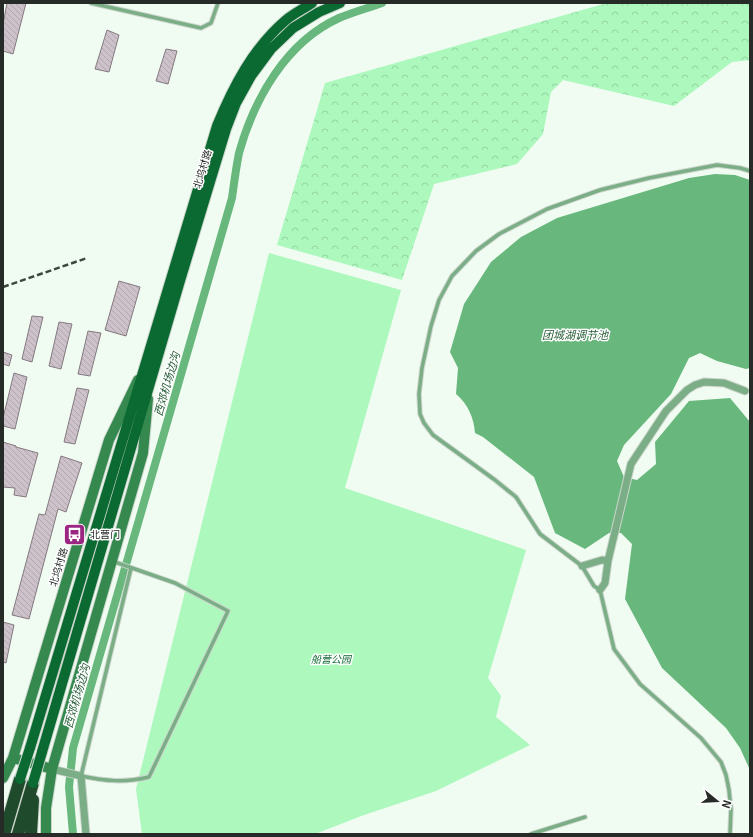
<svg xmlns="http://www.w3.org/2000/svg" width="753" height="837" font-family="Georgia,'Noto Sans SC',serif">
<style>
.forest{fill:url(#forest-crowns)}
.park{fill:#acf8bd}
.water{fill:#68b77c}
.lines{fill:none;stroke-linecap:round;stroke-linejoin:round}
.canal{stroke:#68b77c;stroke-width:8}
.building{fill:url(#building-back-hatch);stroke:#847980}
.lane-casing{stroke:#ccd6cd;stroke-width:5.5}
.street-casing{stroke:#ccd6cd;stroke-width:9}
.secondary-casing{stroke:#ccd6cd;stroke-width:12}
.primary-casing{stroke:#ccd6cd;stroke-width:12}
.highway-casing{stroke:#ccd6cd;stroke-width:14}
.lane{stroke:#7bae86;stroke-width:3.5}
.street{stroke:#7bae86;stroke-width:7}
.secondary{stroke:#35894f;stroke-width:10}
.primary{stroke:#0a6a32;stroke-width:10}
.highway{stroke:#1f4a2b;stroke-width:12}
.rail{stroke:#3f4540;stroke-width:2.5;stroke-dasharray:6 3;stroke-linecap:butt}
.primary-bridge-casing{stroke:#ccd6cd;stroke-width:12;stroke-linecap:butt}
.primary-bridge{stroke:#0a6a32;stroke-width:10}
.labels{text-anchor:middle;stroke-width:3;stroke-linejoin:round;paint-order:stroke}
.street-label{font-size:10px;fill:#262b27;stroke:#fff}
.poi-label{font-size:10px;fill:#262b27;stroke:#fff;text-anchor:start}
.park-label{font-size:10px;font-style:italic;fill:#106933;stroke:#fff}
.water-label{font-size:11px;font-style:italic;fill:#235b34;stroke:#fff}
</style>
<defs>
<pattern id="forest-crowns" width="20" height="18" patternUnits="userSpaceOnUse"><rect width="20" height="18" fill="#acf8bd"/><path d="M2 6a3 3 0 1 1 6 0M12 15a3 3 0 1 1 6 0" fill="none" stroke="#94d5a2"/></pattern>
<pattern id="building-back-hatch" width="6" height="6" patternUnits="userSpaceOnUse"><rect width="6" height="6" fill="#cec2ca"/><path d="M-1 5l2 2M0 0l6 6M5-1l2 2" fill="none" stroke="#b1a7ae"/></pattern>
</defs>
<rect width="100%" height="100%" fill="#f0fcf2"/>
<!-- forest -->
<path class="forest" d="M 607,3 L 750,3 L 750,60 L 732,62 L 674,106 L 563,80 L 551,92 L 543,134 L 517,164 L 434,184 L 402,280 L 277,245 L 325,83 Z"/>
<!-- park -->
<path class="park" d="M 269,253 L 401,290 L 345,488 L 526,550 L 488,678 L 501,696 L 496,717 L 530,745 L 436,791 L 364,815 L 315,834 L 142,834 L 136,789 Z"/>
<!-- water -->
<path class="water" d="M 715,174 L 735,175 L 750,180 L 750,368 L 746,369 L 717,361 L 700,353 L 689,358 L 671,394 L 624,445 L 617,461 L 624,477 L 637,480 L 656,464 L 655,442 L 689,401 L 730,398 L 750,422 L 750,770 L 740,748 L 726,728 L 662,668 L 625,599 L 632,544 L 621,533 L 609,533 L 585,549 L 555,533 L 534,477 L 483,437 L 475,433 C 474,418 468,404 456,394 L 458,368 L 450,352 L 464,304 L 491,262 L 521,237 L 557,218 L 689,178 Z"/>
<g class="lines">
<!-- canal -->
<path class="canal" d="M 73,834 L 69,787 L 73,748 L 232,198 C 234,183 236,168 239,153 C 254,99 286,42 339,18 C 353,12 368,8 382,3"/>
</g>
<!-- building -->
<path class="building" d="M 7,3 L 26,3 L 13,54 L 3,51 L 3,24 Z
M 107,30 L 119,35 L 109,72 L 95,69 Z
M 166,49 L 177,51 L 168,84 L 156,81 Z
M 119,281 L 140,287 L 126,336 L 105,330 Z
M 32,316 L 43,317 L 32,362 L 22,359 Z
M 59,322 L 72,324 L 61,369 L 49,366 Z
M 88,331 L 101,333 L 90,376 L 78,374 Z
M 3,352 L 12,355 L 9,366 L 3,364 Z
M 14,373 L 27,377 L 15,429 L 3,426 L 3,418 Z
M 77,388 L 89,390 L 75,444 L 64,442 Z
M 3,442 L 16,446 L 16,447 L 38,453 L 26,497 L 14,495 L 15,488 L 3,487 Z
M 61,456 L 82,463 L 66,512 L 58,509 L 29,619 L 12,615 L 39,514 L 45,515 Z
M 3,622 L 14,625 L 6,663 L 3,662 Z"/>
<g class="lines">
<defs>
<path id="lane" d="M 91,3 L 201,28 L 211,23 L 218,3
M 112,561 L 175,583 L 228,611 L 149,777 C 125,783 105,781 81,776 L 131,568
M 531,834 L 585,817
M 730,834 L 731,810 L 729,790 L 726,775 L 721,762 L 701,738 L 640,684 L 614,649 L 600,590 L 594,586 L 582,566 L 540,534 L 516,497 L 495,480 L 433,435 L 424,423 L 420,414 L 419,394 L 422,368 L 431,326 L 439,300 L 452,276 L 476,251 L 499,234 L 547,209 L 600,190 L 649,178 L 717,165 L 740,168 L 750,171"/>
<path id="street" d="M 582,566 L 602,560 L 608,561
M 600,590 L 605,583 L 608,561 L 631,464 L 666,411 L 687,390 L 695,385 L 704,382 L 724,383 L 745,391
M 52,769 L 81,776 L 86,834"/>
<path id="secondary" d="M 13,758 L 52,769
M 3,778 L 13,758 L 109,440 L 138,380
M 46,834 L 46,808 L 52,769 L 143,453 L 148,399"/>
<path id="primary" d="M 30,748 L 217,126 C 233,87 253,48 286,20 C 293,14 303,9 312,3
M 42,752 L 179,284 L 226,129 L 236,103 L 251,76 L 271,49 L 293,28 L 319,12 L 340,3"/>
<path id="highway" d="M 4,834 L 20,779
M 18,834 L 33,783
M 31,834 L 33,800"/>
</defs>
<!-- lane casing -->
<use href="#lane" class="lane-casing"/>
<!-- street casing -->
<use href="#street" class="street-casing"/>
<!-- secondary casing -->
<use href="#secondary" class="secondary-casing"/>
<!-- primary casing -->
<use href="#primary" class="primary-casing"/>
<!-- highway casing -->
<use href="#highway" class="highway-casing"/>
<!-- lane -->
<use href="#lane" class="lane"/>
<!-- street -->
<use href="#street" class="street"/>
<!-- secondary -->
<use href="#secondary" class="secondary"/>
<!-- primary -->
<use href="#primary" class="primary"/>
<!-- highway -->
<use href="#highway" class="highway"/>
<!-- rail -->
<path class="rail" d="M 3,287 L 87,258"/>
<defs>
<path id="primary-bridge" d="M 20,779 L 30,748
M 33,783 L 42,752"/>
</defs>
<!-- primary-bridge casing -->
<use href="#primary-bridge" class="primary-bridge-casing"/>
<!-- primary-bridge -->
<use href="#primary-bridge" class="primary-bridge"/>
</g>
<!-- icons -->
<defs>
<symbol id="bus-square" viewBox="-11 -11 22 22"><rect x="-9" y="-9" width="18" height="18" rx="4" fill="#9a2682" stroke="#fff"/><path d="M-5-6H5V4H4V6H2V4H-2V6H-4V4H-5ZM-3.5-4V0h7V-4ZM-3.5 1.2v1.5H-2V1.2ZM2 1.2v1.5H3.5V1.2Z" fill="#fff"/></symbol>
</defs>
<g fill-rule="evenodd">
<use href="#bus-square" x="62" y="522" width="25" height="25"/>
</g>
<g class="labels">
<!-- street labels -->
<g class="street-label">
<text transform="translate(202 169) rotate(-73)" y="4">北坞村路</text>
<text transform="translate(58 567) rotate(-73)" y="4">北坞村路</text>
</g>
<!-- poi labels -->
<g class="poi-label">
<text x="90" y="538">北营门</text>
</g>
<!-- park labels -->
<g class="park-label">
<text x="331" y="663">船营公园</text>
</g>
<!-- water labels -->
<g class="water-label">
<text x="575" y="339">团城湖调节池</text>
<text transform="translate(167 384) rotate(-74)" y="4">西郊机场边沟</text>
<text transform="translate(77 696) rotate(-74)" y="4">西郊机场边沟</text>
</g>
</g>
<!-- border -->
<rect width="753" height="837" fill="none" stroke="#262b27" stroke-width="8"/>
<!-- north arrow -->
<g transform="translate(717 801) rotate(108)" stroke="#ffffff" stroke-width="3" paint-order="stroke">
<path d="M0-3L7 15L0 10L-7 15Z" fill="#262b27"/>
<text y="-6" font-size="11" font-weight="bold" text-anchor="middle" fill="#262b27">N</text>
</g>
</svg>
